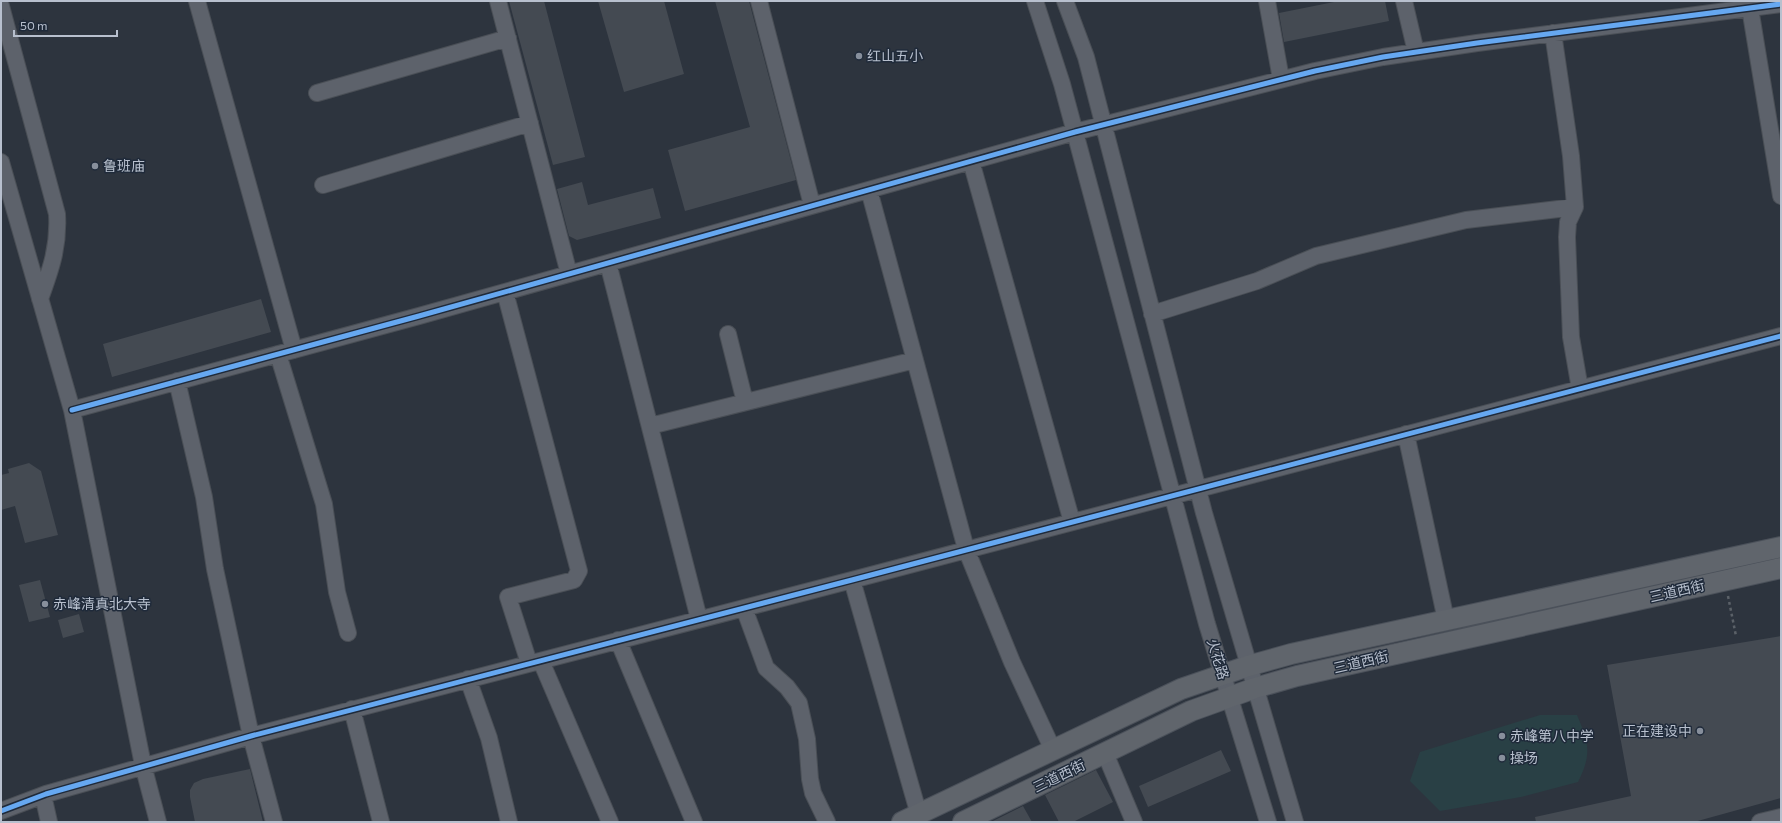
<svg xmlns="http://www.w3.org/2000/svg" width="1782" height="823" font-family="Commissioner,'Noto Sans SC',sans-serif">
<style>
.green{fill:#294045}
.building{fill:#444a52}
.lines{fill:none;stroke-linecap:round;stroke-linejoin:round}
.minor-casing{stroke:#4a4f56;stroke-width:18}
.major-casing{stroke:#4b515a;stroke-width:22}
.path{stroke:#5b6168;stroke-width:2.5;stroke-dasharray:3 3;stroke-linecap:butt}
.minor{stroke:#5d626b;stroke-width:16}
.major{stroke:#60656c;stroke-width:20}
.cycleway-casing{stroke:#1f2a3a;stroke-width:8}
.cycleway{stroke:#66a8f1;stroke-width:5}
.poi-dot{fill:#878f9c;stroke:#1f2a3a;stroke-width:1.5}
.labels{text-anchor:middle;stroke-width:3;stroke-linejoin:round;paint-order:stroke}
.poi-label{font-size:14px;fill:#b8c0ce;stroke:#1f2a3a;text-anchor:start}
.street-label{font-size:14px;fill:#b8c0ce;stroke:#1f2a3a}
</style>
<rect width="100%" height="100%" fill="#2d343e"/>
<!-- green -->
<path class="green" d="M 1540,715 L 1577,715 C 1589,743 1592,754 1578,782 L 1521,797 L 1440,811 L 1410,781 L 1420,752 Z"/>
<!-- building -->
<path class="building" d="M 509,1 L 544,1 L 585,157 L 553,165 Z
M 598,1 L 664,1 L 684,74 L 624,92 Z
M 715,1 L 749,1 L 796,180 L 685,211 L 668,150 L 750,127 Z
M 1339,1 L 1385,1 L 1389,21 L 1284,42 L 1279,13 Z
M 582,182 L 588,205 L 653,188 L 661,218 L 577,240 L 569,236 L 557,189 Z
M 261,299 L 271,332 L 112,377 L 103,344 Z
M 29,463 L 41,471 L 58,535 L 25,543 L 15,506 L 1,510 L 1,475 L 9,473 L 8,469 Z
M 40,580 L 50,617 L 29,622 L 19,585 Z
M 79,614 L 84,632 L 63,638 L 58,620 Z
M 1781,636 L 1781,798 L 1694,822 L 1536,822 L 1535,817 L 1631,796 L 1607,665 Z
M 1221,750 L 1231,771 L 1148,807 L 1139,786 Z
M 250,769 L 263,822 L 195,822 L 190,797 L 190,790 L 194,783 L 203,779 Z
M 1096,770 L 1113,802 L 1073,822 L 1059,822 L 1045,795 Z
M 1023,806 L 1032,822 L 991,822 Z"/>
<g class="lines">
<defs>
<path id="minor" d="M 197,1 L 294,350
M 498,1 L 569,274
M 759,1 L 812,205
M 1035,1 L 1062,84 L 1207,624 L 1268,822
M 1065,1 L 1086,57 L 1204,513 L 1295,822
M 1267,1 L 1281,79
M 1404,1 L 1416,52
M 1,6 L 57,214 C 59,246 51,269 40,299
M 1750,8 L 1781,196
M 1553,33 L 1571,156 L 1575,207 L 1568,222 L 1567,237 L 1571,337 L 1580,389
M 317,93 L 508,38
M 971,161 L 1072,522
M 1,162 L 72,410 L 143,765 L 158,822
M 323,185 L 530,123
M 869,190 L 966,549 L 1012,662 L 1053,750
M 608,263 L 699,619
M 505,292 L 579,571 L 574,580 L 508,597 L 529,663
M 1152,314 L 1257,281 L 1316,256 L 1466,220 L 1575,207
M 728,334 L 745,402
M 278,354 L 324,504 L 337,592 L 348,633
M 177,381 L 204,497 L 215,569 L 251,736 L 274,822
M 72,410 L 419,316 L 1075,132 L 1315,71 L 1383,57 L 1477,43 L 1781,4
M 650,426 L 915,360
M 1406,434 L 1446,620
M 852,580 L 919,815
M 744,608 L 766,668 L 787,687 L 799,703 L 807,739 L 810,779 L 813,793 L 827,822
M 618,640 L 694,822
M 541,661 L 610,822
M 468,679 L 489,738 L 509,822
M 352,709 L 381,822
M 1105,753 L 1134,822
M 43,795 L 49,822
M 1,811 L 46,794 L 251,736 L 852,580 L 1781,336
M 1760,822 L 1781,817"/>
<path id="major" d="M 902,822 L 1181,689 L 1248,666 L 1291,654 L 1781,547
M 963,822 L 1191,711 L 1255,688 L 1297,676 L 1781,568"/>
</defs>
<!-- minor casing -->
<use href="#minor" class="minor-casing"/>
<!-- major casing -->
<use href="#major" class="major-casing"/>
<!-- path -->
<path class="path" d="M 1728,596 L 1736,636"/>
<!-- minor -->
<use href="#minor" class="minor"/>
<!-- major -->
<use href="#major" class="major"/>
<defs>
<path id="cycleway" d="M 72,410 L 419,316 L 1075,132 L 1315,71 L 1383,57 L 1477,43 L 1781,4
M 1,811 L 46,794 L 251,736 L 852,580 L 1781,336"/>
</defs>
<!-- cycleway casing -->
<use href="#cycleway" class="cycleway-casing"/>
<!-- cycleway -->
<use href="#cycleway" class="cycleway"/>
</g>
<!-- markers -->
<g class="poi-dot">
<circle cx="859" cy="56" r="4"/>
<circle cx="95" cy="166" r="4"/>
<circle cx="45" cy="604" r="4"/>
<circle cx="1700" cy="731" r="4"/>
<circle cx="1502" cy="736" r="4"/>
<circle cx="1502" cy="758" r="4"/>
</g>
<g class="labels">
<!-- poi labels -->
<g class="poi-label">
<text x="867" y="61">红山五小</text>
<text x="103" y="171">鲁班庙</text>
<text x="53" y="609">赤峰清真北大寺</text>
<text x="1692" y="736" text-anchor="end">正在建设中</text>
<text x="1510" y="741">赤峰第八中学</text>
<text x="1510" y="763">操场</text>
</g>
<!-- street labels -->
<g class="street-label">
<text transform="translate(1677 591) rotate(-13)" y="5">三道西街</text>
<text transform="translate(1218 659) rotate(73)" y="5">火花路</text>
<text transform="translate(1361 662) rotate(-13)" y="5">三道西街</text>
<text transform="translate(1059 776) rotate(-26)" y="5">三道西街</text>
</g>
</g>
<!-- border -->
<rect width="1782" height="823" fill="none" stroke="#b8c0ce" stroke-width="4"/>
<!-- scale -->
<path d="M14 30v6h103v-6" fill="none" stroke="#b8c0ce" stroke-width="2"/>
<text x="20" y="30" font-size="12" fill="#b8c0ce" stroke="#1f2a3a" stroke-width="3" paint-order="stroke">50 m</text>
</svg>
